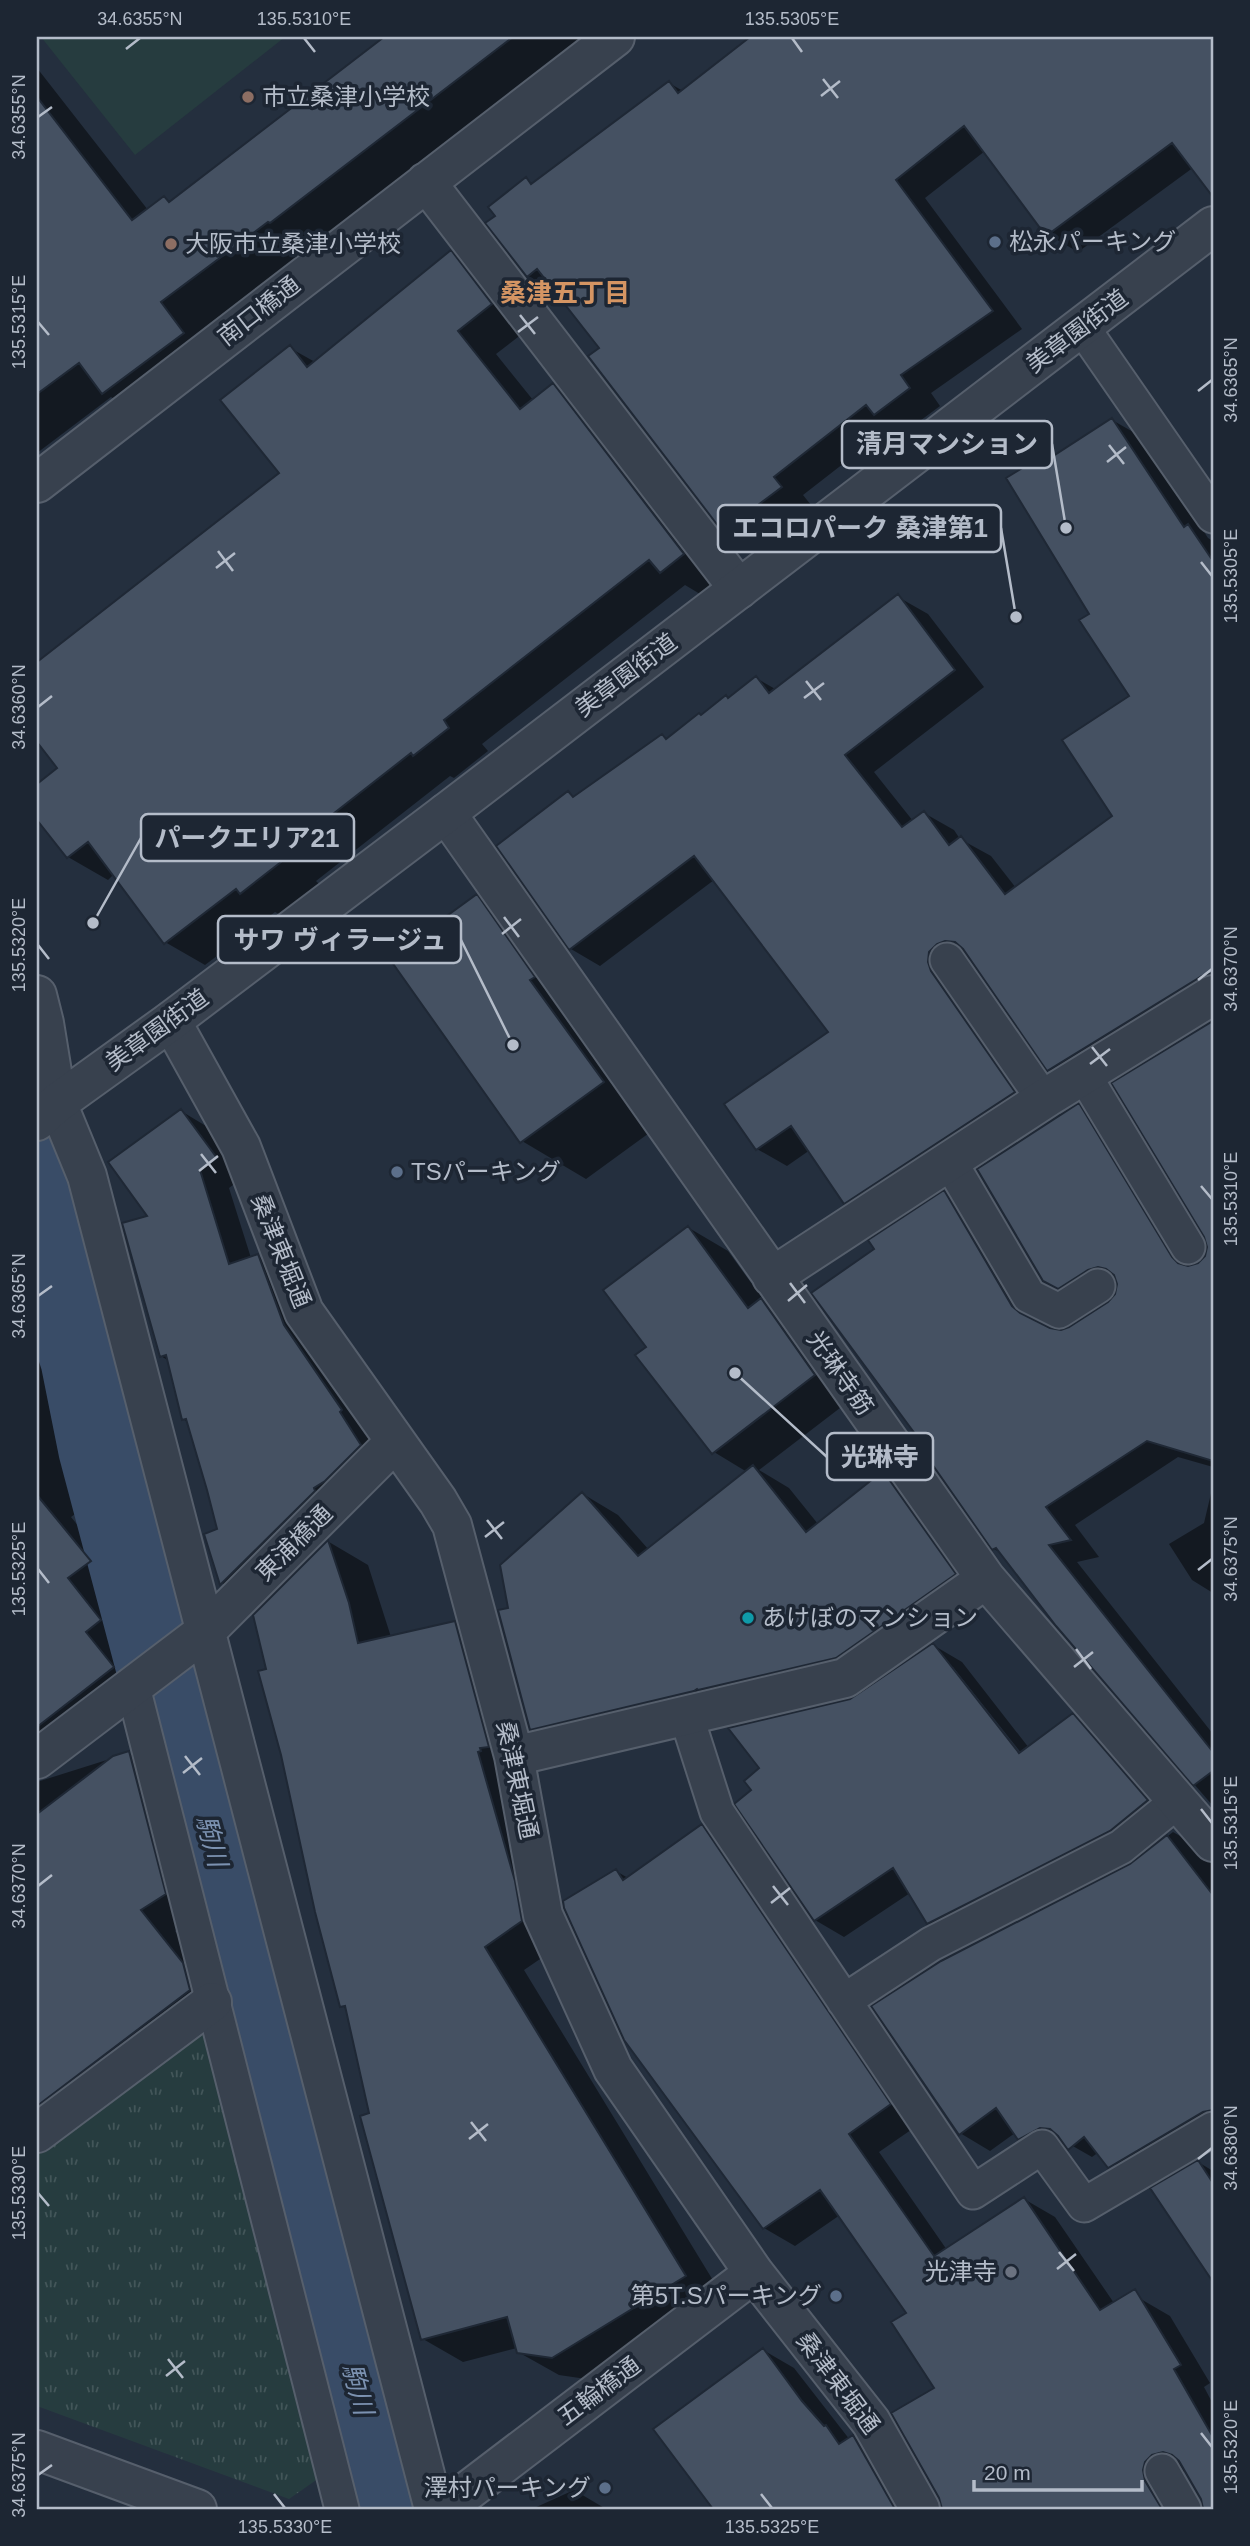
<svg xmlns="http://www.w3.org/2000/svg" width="1250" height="2546" font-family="Helvetica,'Noto Sans JP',sans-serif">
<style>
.green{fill:#263c3f}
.park{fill:url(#park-tufts)}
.shadow{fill:#0007;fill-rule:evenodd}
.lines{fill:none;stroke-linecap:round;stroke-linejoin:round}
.river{stroke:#394c67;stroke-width:100}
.building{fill:#455162;stroke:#1f2835;stroke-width:2}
.service-casing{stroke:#565f6c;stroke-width:37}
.minor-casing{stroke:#565f6c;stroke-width:42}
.tertiary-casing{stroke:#565f6c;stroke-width:42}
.service{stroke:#38414e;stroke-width:33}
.minor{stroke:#38414e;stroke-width:38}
.tertiary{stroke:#38414e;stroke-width:38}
.ticks{fill:none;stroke:#b4bcc9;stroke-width:2.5}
.education-dot{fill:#8d6e63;stroke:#1d2633;stroke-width:2.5}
.service-dot{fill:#5c6f8a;stroke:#1d2633;stroke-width:2.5}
.culture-dot{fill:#0f9aa8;stroke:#1d2633;stroke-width:2.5}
.worship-dot{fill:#6b7280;stroke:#1d2633;stroke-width:2.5}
.labels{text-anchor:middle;stroke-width:7;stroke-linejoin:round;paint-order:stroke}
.poi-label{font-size:24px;fill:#b4bcc9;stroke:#1d2633;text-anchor:start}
.street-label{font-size:24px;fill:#b4bcc9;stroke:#1d2633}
.neighbourhood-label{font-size:26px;font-weight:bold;fill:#d59563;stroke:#1d2633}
.water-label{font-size:26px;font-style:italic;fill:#7c92b1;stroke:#1d2633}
.leader{fill:none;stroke:#b4bcc9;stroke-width:2.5}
.callout-dot{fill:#b4bcc9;stroke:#1d2633;stroke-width:2.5}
.callout{fill:#1d2633;stroke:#b4bcc9;stroke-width:2.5}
.callout-label{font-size:26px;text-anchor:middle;font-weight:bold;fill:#b4bcc9}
.neatline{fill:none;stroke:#b4bcc9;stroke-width:2.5}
.ticks-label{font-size:18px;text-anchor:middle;fill:#b4bcc9}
</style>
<defs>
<pattern id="park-tufts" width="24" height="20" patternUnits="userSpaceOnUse" patternTransform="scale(1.75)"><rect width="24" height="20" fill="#263c3f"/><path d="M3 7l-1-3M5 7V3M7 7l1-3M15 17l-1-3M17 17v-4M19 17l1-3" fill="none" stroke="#435659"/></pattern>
</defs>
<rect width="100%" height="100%" fill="#242f3e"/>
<!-- green -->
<path class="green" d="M 41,37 L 285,37 L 135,155 Z"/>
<!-- park -->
<path class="park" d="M 207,2023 L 322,2476 L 289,2499 L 37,2406 L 37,2153 Z"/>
<!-- shadow -->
<path class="shadow" d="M 387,37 L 590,37 L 204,328 L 227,359 L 148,419 L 111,397 L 37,453 L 37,68 L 148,210 L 164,198 L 172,202 Z
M 753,37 L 1213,37 L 1213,179 L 1194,167 L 1078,252 L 1047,234 L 985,151 L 925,198 L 1022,329 L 931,393 L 940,406 L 905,432 L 893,425 L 803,495 L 811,505 L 766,540 L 760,536 L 751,543 L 720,525 L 601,348 L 558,293 L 528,276 L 497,216 L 526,180 L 534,184 L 669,83 L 683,91 Z
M 451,252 L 491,275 L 531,327 L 496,354 L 533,400 L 553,385 L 593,408 L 723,577 L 700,594 L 685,585 L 482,744 L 488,751 L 454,778 L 450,776 L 316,881 L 320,885 L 281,915 L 275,912 L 205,965 L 165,942 L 114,874 L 108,880 L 68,857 L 37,817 L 37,786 L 59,768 L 37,739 L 37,665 L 281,473 L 290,348 L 315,362 Z
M 1112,420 L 1142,437 L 1208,538 L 1213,541 L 1213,1004 L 1079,1087 L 1049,1070 L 972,959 L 967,960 L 1044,1110 L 875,1220 L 845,1203 L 810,1150 L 787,1166 L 757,1149 L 831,1033 L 714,880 L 600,966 L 571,949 L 568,793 L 575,797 L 662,736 L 669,739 L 729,699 L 756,678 L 777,690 L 898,597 L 928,614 L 984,687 L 874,772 L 913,821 L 924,813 L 954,830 L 960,839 L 991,856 L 1016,888 L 1114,816 L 1131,696 L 1091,614 L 1050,453 L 1056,457 Z
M 477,896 L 541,934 L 667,1120 L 586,1179 L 522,1141 Z
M 1213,1022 L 1213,1467 L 1178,1457 L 1075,1525 L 1099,1557 L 1077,1562 L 1213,1734 L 1213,1806 L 1057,1625 L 1003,1554 L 994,1549 L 923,1442 L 876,1249 L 944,1193 L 974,1210 L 1045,1327 L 1061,1332 L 1110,1304 L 1117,1295 L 1119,1286 L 1089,1305 L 1044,1280 L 1079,1105 L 1109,1123 L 1195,1266 L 1207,1256 L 1209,1247 L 1206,1236 L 1114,1084 Z
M 181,1111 L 211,1129 L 245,1176 L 229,1188 L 251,1258 L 258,1256 L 288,1273 L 390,1462 L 251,1600 L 222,1583 L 206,1535 L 219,1530 L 189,1423 L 183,1419 L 169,1361 L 161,1356 L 150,1217 Z
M 689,1228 L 728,1251 L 765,1302 L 800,1323 L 853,1398 L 759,1470 L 789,1488 L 818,1524 L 883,1473 L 919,1494 L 990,1595 L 872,1678 L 567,1749 L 531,1729 L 510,1609 L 583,1494 L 618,1515 L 649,1550 L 747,1472 L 714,1452 L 648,1347 Z
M 37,1287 L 67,1371 L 59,1377 L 97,1498 L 71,1517 L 122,1580 L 100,1598 L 133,1640 L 117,1651 L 145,1686 L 37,1771 Z
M 1213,1485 L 1213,1593 L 1192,1580 L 1169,1544 L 1204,1523 Z
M 329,1542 L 368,1565 L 391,1637 L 455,1622 L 495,1646 L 562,1944 L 524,1970 L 725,2300 L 593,2380 L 559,2375 L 518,2352 L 517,2348 L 463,2362 L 423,2339 L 347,2009 L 342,2006 L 255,1616 Z
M 933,1645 L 962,1662 L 1029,1748 L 1073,1715 L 1102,1732 L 1176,1818 L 958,1940 L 929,1923 L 910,1893 L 844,1937 L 815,1920 L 851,1701 ZM 949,1667 L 953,1667 L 1026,1759 L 1023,1761 Z
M 129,1753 L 165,1774 L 200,1914 L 175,1931 L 218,1985 L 225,2011 L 37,2154 L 37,1782 Z
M 702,1827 L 733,1844 L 921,2123 L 879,2152 L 947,2250 L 1024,2199 L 1055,2217 L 1114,2303 L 1139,2298 L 1170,2316 L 1210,2383 L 1204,2387 L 1213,2404 L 1213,2509 L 1205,2509 L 1202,2499 L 1186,2470 L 1176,2479 L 1181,2509 L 1111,2509 L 1102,2495 L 1072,2509 L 943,2509 L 941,2498 L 936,2389 L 908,2313 L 840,2215 L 795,2246 L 764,2228 L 616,1871 L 628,1878 Z
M 1173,1832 L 1203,1849 L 1213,1860 L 1213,2141 L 1145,2181 L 1115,2164 L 1103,2149 L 1092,2157 L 1071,2145 L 1049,2156 L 1019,2139 L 1015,2133 L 990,2151 L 960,2133 L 1131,1865 Z
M 1198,2162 L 1213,2171 L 1213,2262 L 1194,2251 Z
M 763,2350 L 794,2368 L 850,2440 L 853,2437 L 884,2455 L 915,2509 L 715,2509 L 656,2430 Z
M 574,2490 L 606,2509 L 532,2509 Z"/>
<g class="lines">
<!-- river -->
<path class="river" d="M 37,1172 L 52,1239 L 90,1357 L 108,1447 L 390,2509"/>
</g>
<!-- building -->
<path class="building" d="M 384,37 L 513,37 L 270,223 L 268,222 L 161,302 L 184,333 L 102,394 L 79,363 L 37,394 L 37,97 L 132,220 L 164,196 L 169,202 Z
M 750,37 L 1213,37 L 1213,197 L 1172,143 L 1046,236 L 964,126 L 896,180 L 993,311 L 901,375 L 910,388 L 874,415 L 866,405 L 774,477 L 782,487 L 734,523 L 730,518 L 719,527 L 588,356 L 599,348 L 537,269 L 527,277 L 485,223 L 495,216 L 488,207 L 526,177 L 531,184 L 669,81 L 678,93 Z
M 451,250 L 492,304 L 458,331 L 520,409 L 553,383 L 684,554 L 660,573 L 649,560 L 444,720 L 449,728 L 413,756 L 411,753 L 278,857 L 281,862 L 240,894 L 236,889 L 164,944 L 88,842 L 67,858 L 37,820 L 37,784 L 57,768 L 37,742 L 37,662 L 279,473 L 220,400 L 290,345 L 307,367 Z
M 1112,418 L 1184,527 L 1188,524 L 1213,561 L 1213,973 L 1202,976 L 1047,1071 L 963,949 L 955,942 L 945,941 L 937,944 L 929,952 L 928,962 L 931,971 L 1015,1092 L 844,1204 L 791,1126 L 756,1150 L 724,1104 L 828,1032 L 694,856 L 569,950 L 496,846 L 568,791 L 573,797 L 662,734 L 666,739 L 699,713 L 701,715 L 726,695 L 728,698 L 756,676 L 769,693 L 898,594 L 955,670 L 845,755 L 902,827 L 924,811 L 949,845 L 961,836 L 1005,894 L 1112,816 L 1062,740 L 1129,696 L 1079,620 L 1089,614 L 1006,478 L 1050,451 L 1053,456 Z
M 477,894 L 535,977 L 530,980 L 604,1082 L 520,1143 L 389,958 Z
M 1213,1021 L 1213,1461 L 1147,1441 L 1046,1507 L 1071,1540 L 1049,1545 L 1213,1752 L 1213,1771 L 1193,1786 L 1056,1626 L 996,1548 L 992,1550 L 918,1444 L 921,1442 L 811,1293 L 874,1249 L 868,1240 L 944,1190 L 1012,1306 L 1020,1313 L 1050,1328 L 1061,1330 L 1069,1327 L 1108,1302 L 1115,1294 L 1117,1284 L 1114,1275 L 1106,1269 L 1098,1267 L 1088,1270 L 1058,1289 L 1043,1281 L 977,1169 L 1079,1103 L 1172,1257 L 1178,1263 L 1188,1266 L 1198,1263 L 1205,1256 L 1207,1247 L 1204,1237 L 1111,1083 Z
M 181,1109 L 217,1158 L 200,1170 L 229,1264 L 258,1254 L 284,1325 L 342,1410 L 340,1412 L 361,1445 L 325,1481 L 314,1488 L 315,1491 L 220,1585 L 204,1534 L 217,1529 L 207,1490 L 186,1419 L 182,1420 L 166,1355 L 160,1357 L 122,1223 L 147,1216 L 108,1162 Z
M 688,1226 L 748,1308 L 761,1298 L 815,1375 L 712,1454 L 635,1355 L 646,1347 L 603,1290 Z
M 753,1465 L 806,1532 L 883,1471 L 956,1574 L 836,1658 L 698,1690 L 697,1689 L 694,1691 L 530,1730 L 498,1610 L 508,1608 L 500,1565 L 582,1492 L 638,1556 Z
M 37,1495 L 91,1561 L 68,1578 L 101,1620 L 86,1632 L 114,1667 L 37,1727 Z
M 328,1540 L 349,1603 L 358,1643 L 455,1621 L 489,1747 L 480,1748 L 481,1751 L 478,1752 L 515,1881 L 522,1921 L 485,1947 L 686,2276 L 552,2358 L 517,2353 L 507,2317 L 421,2340 L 360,2116 L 369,2113 L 345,2006 L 340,2007 L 315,1912 L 281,1755 L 258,1671 L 266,1669 L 253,1615 Z
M 933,1643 L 1019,1753 L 1073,1713 L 1148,1800 L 1110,1831 L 927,1924 L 893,1868 L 814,1921 L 734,1804 L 751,1790 L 744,1781 L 759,1768 L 728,1728 L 850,1699 Z
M 129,1751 L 166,1894 L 141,1910 L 183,1963 L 190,1990 L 37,2106 L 37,1814 L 113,1756 Z
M 702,1824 L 891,2104 L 849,2134 L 934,2256 L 1024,2197 L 1100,2310 L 1135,2289 L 1181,2365 L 1174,2369 L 1213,2437 L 1213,2509 L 1203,2509 L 1201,2499 L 1179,2461 L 1172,2455 L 1163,2452 L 1152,2455 L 1145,2462 L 1143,2470 L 1145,2481 L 1162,2509 L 942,2509 L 939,2498 L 891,2413 L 934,2388 L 891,2322 L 906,2313 L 820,2190 L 763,2229 L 624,2040 L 564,1908 L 563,1901 L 616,1869 L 623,1880 Z
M 1167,1835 L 1213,1895 L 1213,2110 L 1203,2112 L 1108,2168 L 1084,2137 L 1068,2150 L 1058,2136 L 1050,2129 L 1040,2128 L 1018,2140 L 996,2108 L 959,2135 L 871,2006 L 941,1961 L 1130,1864 Z
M 1198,2160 L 1213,2183 L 1213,2282 L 1150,2188 Z
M 763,2348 L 802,2401 L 824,2426 L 826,2425 L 839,2444 L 853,2435 L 895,2509 L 713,2509 L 653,2429 Z"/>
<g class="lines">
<defs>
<path id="service" d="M 1082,327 L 1213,516
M 947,960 L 1044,1100
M 1084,1075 L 1188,1247
M 950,1162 L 1029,1296 L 1059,1311 L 1098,1286
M 133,1687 L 342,2509
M 686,1715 L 717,1812 L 973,2192 L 1042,2147 L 1084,2205 L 1213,2129
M 844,2001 L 931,1944 L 1121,1847 L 1179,1800
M 1162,2471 L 1184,2509"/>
<path id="minor" d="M 426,182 L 739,589
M 37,483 L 615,37
M 446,813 L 986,1579 L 1213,1842
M 37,995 L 44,1023 L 57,1103 L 87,1176 L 434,2509
M 171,1021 L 241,1147 L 304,1312 L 438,1501 L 452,1525 L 514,1756 L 543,1915 L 613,2069 L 754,2273 L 871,2422 L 920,2509
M 772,1277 L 1049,1096 L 1213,995
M 514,1756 L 845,1678 L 986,1579
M 37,1759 L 207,1630 L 395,1442
M 37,2133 L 212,2002
M 444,2509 L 754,2273"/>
<path id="tertiary" d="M 37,1121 L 57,1103 L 171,1021 L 446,813 L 1213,226
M 37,2450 L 197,2509"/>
</defs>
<!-- service casing -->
<use href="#service" class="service-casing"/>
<!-- minor casing -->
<use href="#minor" class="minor-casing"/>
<!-- tertiary casing -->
<use href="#tertiary" class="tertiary-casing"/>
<!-- service -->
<use href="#service" class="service"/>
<!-- minor -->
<use href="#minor" class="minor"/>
<!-- tertiary -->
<use href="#tertiary" class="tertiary"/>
</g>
<!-- ticks -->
<path class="ticks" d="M 304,38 L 315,52M 792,38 L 802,52M 126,49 L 140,38M 823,79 L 838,98M 821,96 L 840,81M 38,117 L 52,107M 520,315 L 535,334M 38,322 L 49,335M 518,332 L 538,317M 1198,391 L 1212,380M 1109,445 L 1124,464M 1107,462 L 1126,447M 218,551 L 233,571M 1201,562 L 1212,576M 216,568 L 235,553M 806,681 L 821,700M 804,698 L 824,683M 38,707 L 52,696M 504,917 L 519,937M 502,934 L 521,919M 38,945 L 49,959M 1198,980 L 1212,969M 1092,1047 L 1107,1066M 1090,1064 L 1110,1049M 201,1154 L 216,1173M 199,1171 L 218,1156M 1201,1186 L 1212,1199M 790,1283 L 805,1303M 38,1296 L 52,1286M 788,1301 L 807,1285M 487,1520 L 502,1539M 485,1537 L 504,1522M 38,1569 L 49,1583M 1198,1570 L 1212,1559M 1076,1649 L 1091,1669M 1074,1667 L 1093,1652M 185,1756 L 200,1775M 183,1773 L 202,1758M 1201,1809 L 1212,1823M 38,1886 L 52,1875M 773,1886 L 788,1905M 771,1903 L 790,1888M 471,2122 L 486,2141M 469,2139 L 488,2124M 1198,2159 L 1212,2148M 38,2193 L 49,2206M 1059,2252 L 1074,2271M 1057,2269 L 1076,2254M 168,2359 L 183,2378M 166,2376 L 185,2361M 1201,2433 L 1212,2447M 38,2475 L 52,2465M 274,2494 L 285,2508M 761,2494 L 772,2508"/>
<!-- markers -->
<g class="education-dot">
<circle cx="248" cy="97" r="7"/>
<circle cx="171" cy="244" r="7"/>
</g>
<g class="service-dot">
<circle cx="995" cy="242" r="7"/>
<circle cx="397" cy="1172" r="7"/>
<circle cx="836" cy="2296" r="7"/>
<circle cx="605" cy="2488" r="7"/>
</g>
<circle class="culture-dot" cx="748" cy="1618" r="7"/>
<circle class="worship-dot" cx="1011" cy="2272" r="7"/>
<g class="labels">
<!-- poi labels -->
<g class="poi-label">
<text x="262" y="105">市立桑津小学校</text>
<text x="1009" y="250">松永パーキング</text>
<text x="185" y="252">大阪市立桑津小学校</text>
<text x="411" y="1180">TSパーキング</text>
<text x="762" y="1626">あけぼのマンション</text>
<text x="997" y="2280" text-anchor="end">光津寺</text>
<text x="822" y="2304" text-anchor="end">第5T.Sパーキング</text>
<text x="591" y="2496" text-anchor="end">澤村パーキング</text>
</g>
<!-- street labels -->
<g class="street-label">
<text transform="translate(259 311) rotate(-38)" y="8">南口橋通</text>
<text transform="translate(1077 331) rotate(-37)" y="8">美章園街道</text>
<text transform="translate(626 675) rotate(-37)" y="8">美章園街道</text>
<text transform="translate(157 1030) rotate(-36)" y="8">美章園街道</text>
<text transform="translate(281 1251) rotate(68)" y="8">桑津東堀通</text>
<text transform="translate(840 1373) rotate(55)" y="8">光琳寺筋</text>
<text transform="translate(294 1543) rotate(-45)" y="8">東浦橋通</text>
<text transform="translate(517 1780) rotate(78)" y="8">桑津東堀通</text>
<text transform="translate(838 2383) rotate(53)" y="8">桑津東堀通</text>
<text transform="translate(599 2391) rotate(-37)" y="8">五輪橋通</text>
</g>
<!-- neighbourhood labels -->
<g class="neighbourhood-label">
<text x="565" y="302">桑津五丁目</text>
</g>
<!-- water labels -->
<g class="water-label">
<text transform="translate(212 1841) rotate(75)" y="9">駒川</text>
<text transform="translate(358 2389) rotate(75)" y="9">駒川</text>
</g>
</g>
<!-- callouts -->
<path class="leader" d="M1066 528L1052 444M1016 617L1001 528M93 923L141 838M513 1045L461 940M735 1373L827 1457"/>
<g class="callout-dot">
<circle cx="1066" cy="528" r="7"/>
<circle cx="1016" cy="617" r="7"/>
<circle cx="93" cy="923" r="7"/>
<circle cx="513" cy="1045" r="7"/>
<circle cx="735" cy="1373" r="7"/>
</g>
<g class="callout">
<rect x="842" y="421" width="210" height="47" rx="7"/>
<rect x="718" y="505" width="283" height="47" rx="7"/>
<rect x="141" y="814" width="213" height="47" rx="7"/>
<rect x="218" y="916" width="243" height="47" rx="7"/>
<rect x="827" y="1433" width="106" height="47" rx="7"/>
</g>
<g class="callout-label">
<text x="947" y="453">清月マンション</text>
<text x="860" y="537">エコロパーク 桑津第1</text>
<text x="247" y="847">パークエリア21</text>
<text x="340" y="949">サワ ヴィラージュ</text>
<text x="880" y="1466">光琳寺</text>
</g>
<!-- border -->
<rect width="1250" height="2546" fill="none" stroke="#1d2633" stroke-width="77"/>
<!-- scale -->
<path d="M974 2480v10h168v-10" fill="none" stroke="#b4bcc9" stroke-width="3.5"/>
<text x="984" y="2480" font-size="21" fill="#b4bcc9" stroke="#1d2633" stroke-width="5" paint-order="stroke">20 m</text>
<rect x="38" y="38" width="1174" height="2470" class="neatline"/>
<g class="ticks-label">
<text x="140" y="25">34.6355°N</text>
<text x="304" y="25">135.5310°E</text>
<text x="792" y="25">135.5305°E</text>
<text transform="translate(19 117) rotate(-90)" y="6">34.6355°N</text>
<text transform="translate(19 322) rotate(-90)" y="6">135.5315°E</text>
<text transform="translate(1231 380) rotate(-90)" y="6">34.6365°N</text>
<text transform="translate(1231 576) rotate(-90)" y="6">135.5305°E</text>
<text transform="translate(19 707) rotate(-90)" y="6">34.6360°N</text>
<text transform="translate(19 945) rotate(-90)" y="6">135.5320°E</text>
<text transform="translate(1231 969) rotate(-90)" y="6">34.6370°N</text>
<text transform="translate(1231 1199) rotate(-90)" y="6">135.5310°E</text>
<text transform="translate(19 1296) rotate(-90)" y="6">34.6365°N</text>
<text transform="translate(1231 1559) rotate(-90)" y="6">34.6375°N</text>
<text transform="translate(19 1569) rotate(-90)" y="6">135.5325°E</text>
<text transform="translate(1231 1823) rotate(-90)" y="6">135.5315°E</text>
<text transform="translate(19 1886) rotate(-90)" y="6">34.6370°N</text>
<text transform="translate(1231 2148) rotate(-90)" y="6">34.6380°N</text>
<text transform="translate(19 2193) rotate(-90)" y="6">135.5330°E</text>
<text transform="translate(1231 2447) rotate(-90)" y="6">135.5320°E</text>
<text transform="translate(19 2475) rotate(-90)" y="6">34.6375°N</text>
<text x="285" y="2533">135.5330°E</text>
<text x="772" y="2533">135.5325°E</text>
</g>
</svg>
